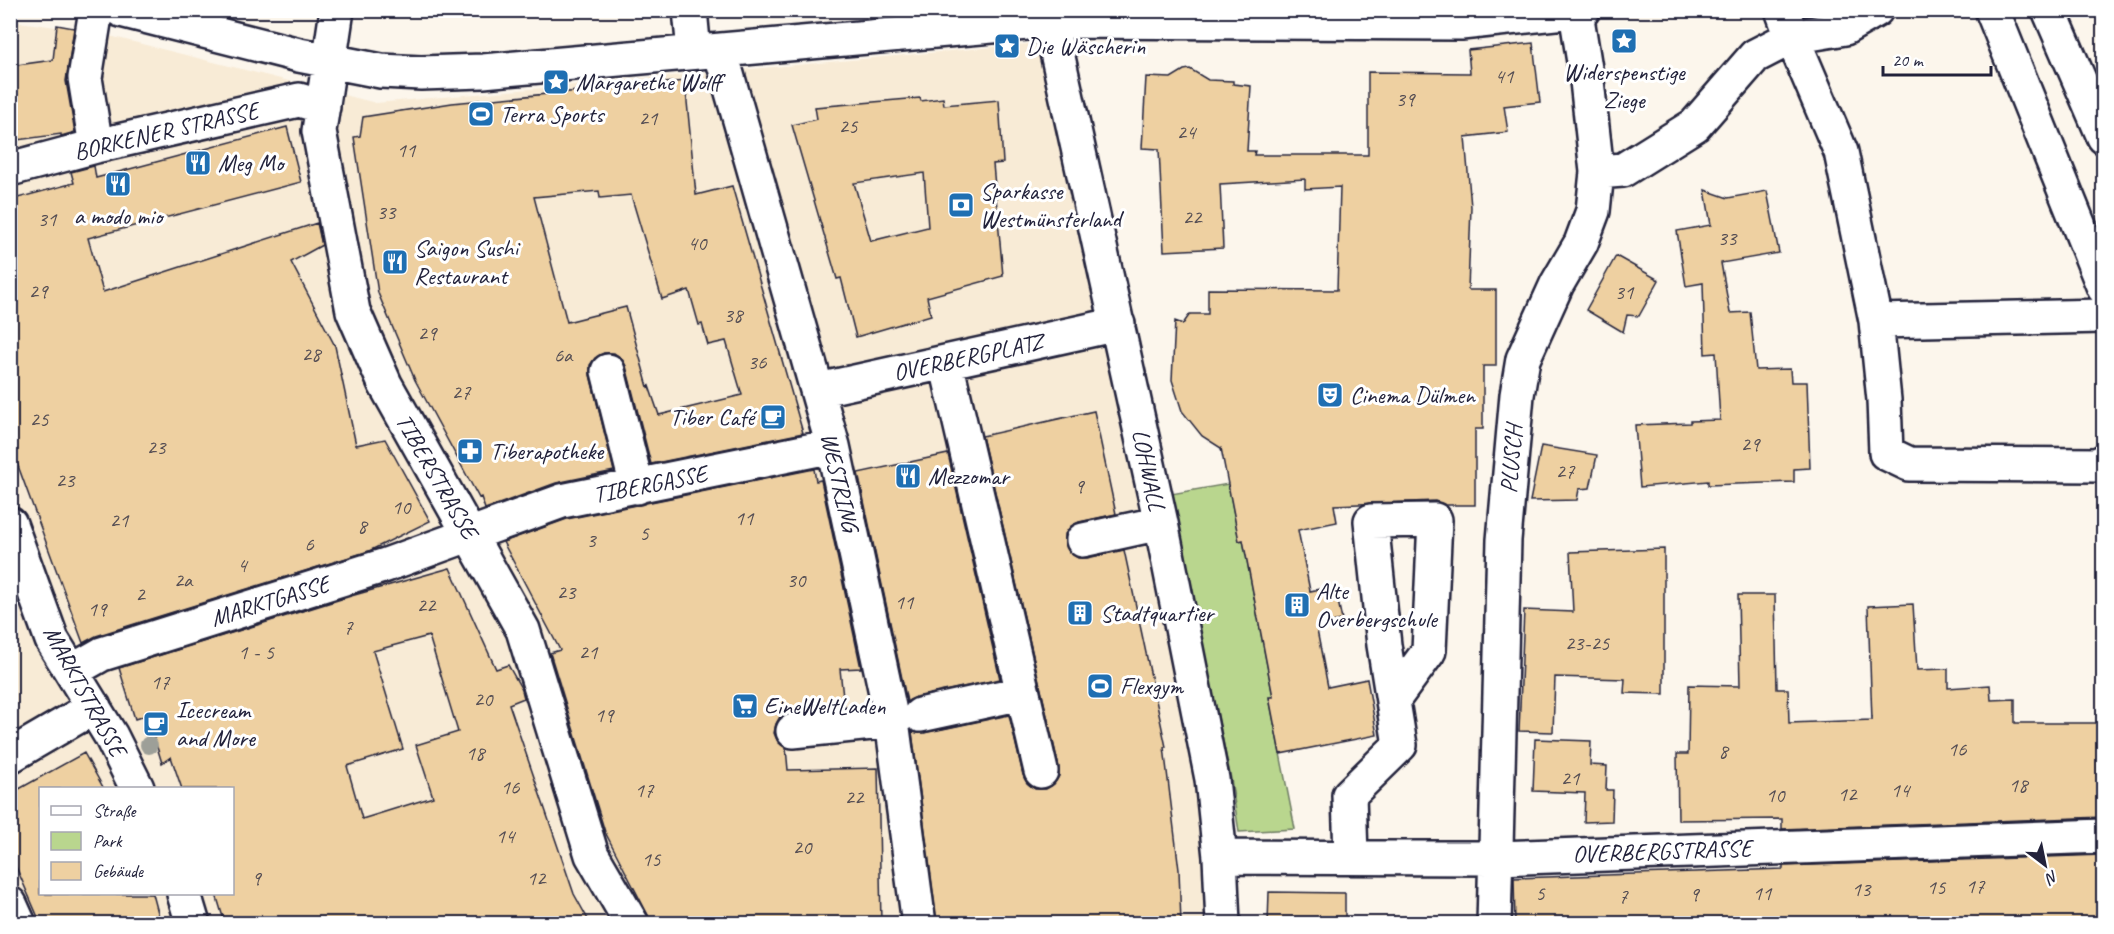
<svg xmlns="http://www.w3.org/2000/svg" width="2114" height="934" font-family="Caveat,sans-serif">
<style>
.built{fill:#f8ebd6;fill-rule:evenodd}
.green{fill:#b9d68e;stroke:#6e7c64;stroke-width:1.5}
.building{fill:#eed0a1;stroke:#22223b;stroke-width:1.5;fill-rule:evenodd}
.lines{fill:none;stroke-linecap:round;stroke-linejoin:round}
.minor-casing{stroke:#22223b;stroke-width:38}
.minor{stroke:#fff;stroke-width:33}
.tree{fill:#9d9f98}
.labels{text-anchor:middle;stroke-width:6;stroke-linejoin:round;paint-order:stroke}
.number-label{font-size:21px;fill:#554e54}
.poi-label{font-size:24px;fill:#22223b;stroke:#fff;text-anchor:start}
.street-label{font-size:24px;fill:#22223b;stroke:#fff}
</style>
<rect width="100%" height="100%" fill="#fcf6ec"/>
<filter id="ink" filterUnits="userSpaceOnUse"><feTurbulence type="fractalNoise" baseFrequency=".0167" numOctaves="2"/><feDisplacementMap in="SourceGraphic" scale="12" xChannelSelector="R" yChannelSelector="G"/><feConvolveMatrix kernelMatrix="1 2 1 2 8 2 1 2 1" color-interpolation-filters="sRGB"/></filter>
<g filter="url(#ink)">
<!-- built -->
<path class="built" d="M 11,21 L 94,32 L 376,103 L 1028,44 L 1045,63 L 1204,779 L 1214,923 L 11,924 ZM 40,788 L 232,788 L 232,894 L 40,894 Z"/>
<!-- green -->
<path class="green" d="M 1228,484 L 1239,540 L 1243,540 L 1273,697 L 1269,698 L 1295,829 L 1239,832 L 1231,779 L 1171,494 Z"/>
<!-- building -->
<path class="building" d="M 57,25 L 74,28 L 66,81 L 75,132 L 61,136 L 61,134 L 10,141 L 10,66 L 53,60 Z
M 1533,43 L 1540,102 L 1504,106 L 1508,132 L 1465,137 L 1471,207 L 1468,290 L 1496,290 L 1496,366 L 1483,366 L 1483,429 L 1475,429 L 1475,505 L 1445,505 L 1435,501 L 1334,505 L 1337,522 L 1298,530 L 1310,591 L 1335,586 L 1342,620 L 1316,625 L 1328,687 L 1367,679 L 1377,735 L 1280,754 L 1269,697 L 1273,697 L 1243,540 L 1239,541 L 1221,448 L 1202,436 L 1182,411 L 1172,380 L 1175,321 L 1183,324 L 1190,314 L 1208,314 L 1208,289 L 1337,290 L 1340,187 L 1305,189 L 1305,179 L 1220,184 L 1223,248 L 1164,251 L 1159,149 L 1142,148 L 1146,77 L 1171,78 L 1184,70 L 1190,69 L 1208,80 L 1233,81 L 1233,84 L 1251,86 L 1247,151 L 1255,151 L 1254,155 L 1368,155 L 1368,72 L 1470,73 L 1468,50 Z
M 685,81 L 696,195 L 732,186 L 803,433 L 651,464 L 626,366 L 621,358 L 614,353 L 604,353 L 595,358 L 590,365 L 590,375 L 614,471 L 556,483 L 485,509 L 481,497 L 479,498 L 415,380 L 378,293 L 354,137 L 360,136 L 363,117 L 452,103 ZM 599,191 L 600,198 L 631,195 L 662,299 L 689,290 L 699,325 L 702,324 L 708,345 L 726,341 L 742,395 L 659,415 L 649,386 L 648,387 L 626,307 L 567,322 L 534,197 Z
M 920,98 L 921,101 L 943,98 L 944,105 L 999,100 L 1003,163 L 993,164 L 1003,276 L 927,297 L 931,315 L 856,337 L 841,278 L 837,279 L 792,125 L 817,119 L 815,107 ZM 924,173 L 928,227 L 871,241 L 854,183 Z
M 287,127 L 301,182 L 88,238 L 103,292 L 317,223 L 322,245 L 291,262 L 335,346 L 356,445 L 385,439 L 430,521 L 369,551 L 96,636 L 83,643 L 10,444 L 10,200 L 74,183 L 71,172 L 94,166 L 96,178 Z
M 1705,190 L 1728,198 L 1767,191 L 1779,253 L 1721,263 L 1730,313 L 1750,312 L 1756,370 L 1790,369 L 1791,382 L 1807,382 L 1810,468 L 1794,469 L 1794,482 L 1708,485 L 1708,481 L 1640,487 L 1635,425 L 1690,423 L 1690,421 L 1720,420 L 1716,353 L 1705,354 L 1703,283 L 1686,286 L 1677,231 L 1711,225 Z
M 1616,256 L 1659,280 L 1639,316 L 1627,315 L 1623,332 L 1586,310 Z
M 1094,411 L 1116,514 L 1079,522 L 1071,526 L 1065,534 L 1065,543 L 1069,552 L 1078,558 L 1087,558 L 1124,550 L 1166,747 L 1164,747 L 1179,870 L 1181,924 L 937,924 L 912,732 L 924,733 L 1009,715 L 1023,775 L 1027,783 L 1035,789 L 1046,789 L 1054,784 L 1059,776 L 1059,767 L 982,436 Z
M 1541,446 L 1597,455 L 1590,488 L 1579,489 L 1577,500 L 1530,501 Z
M 948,454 L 1000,679 L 916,697 L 907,702 L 858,473 Z
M 814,469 L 816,481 L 821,480 L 861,668 L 840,669 L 844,707 L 782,713 L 776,724 L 774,733 L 778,742 L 786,748 L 788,770 L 878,768 L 881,924 L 651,924 L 648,915 L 605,832 L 550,653 L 560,650 L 503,542 L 567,519 Z
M 1664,549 L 1664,694 L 1624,693 L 1625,679 L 1555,677 L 1553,732 L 1519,731 L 1524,610 L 1573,612 L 1570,552 Z
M 450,568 L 496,669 L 508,665 L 522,690 L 524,698 L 509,704 L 574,894 L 590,923 L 225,924 L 216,894 L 232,894 L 232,789 L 182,789 L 171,757 L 162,763 L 147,715 L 135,719 L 119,668 L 351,596 ZM 429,636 L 458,732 L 416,745 L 433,797 L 362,819 L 347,766 L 403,749 L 373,651 Z
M 1738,595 L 1775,595 L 1777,689 L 1788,689 L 1789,723 L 1872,720 L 1868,606 L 1913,604 L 1917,670 L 1948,669 L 1948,688 L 1990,685 L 1991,700 L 2015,699 L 2015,723 L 2102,723 L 2102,732 L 2103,732 L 2103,817 L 1782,829 L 1782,819 L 1678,820 L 1677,754 L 1688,754 L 1689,685 L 1740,686 Z
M 1535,739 L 1591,741 L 1590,765 L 1607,766 L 1606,790 L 1613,790 L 1612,821 L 1584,822 L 1585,793 L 1533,791 Z
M 84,753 L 104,789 L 40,789 L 40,894 L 153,894 L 161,924 L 41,924 L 10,853 L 10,794 Z
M 2103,855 L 2103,924 L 1769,924 L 1769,916 L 1696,919 L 1696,924 L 1515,924 L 1514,878 L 1783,869 L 1783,866 Z
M 1269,892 L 1345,893 L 1345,924 L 1268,924 Z"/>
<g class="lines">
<defs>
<path id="minor" d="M 121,10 L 299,55 L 381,71 L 421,73 L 483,71 L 1050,21 L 1461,23 L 1583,10
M 337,10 L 319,131 L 353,311 L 385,384 L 523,630 L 592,855 L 632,924
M 690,10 L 694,52
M 1042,10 L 1050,21 L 1161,523 L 1212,779 L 1220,857 L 1223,924
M 1876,10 L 1845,28 L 1792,37 L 1841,152 L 1876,321 L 1884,400 L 1886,453 L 1909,464 L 2099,465 L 2104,461
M 1992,10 L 2104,288
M 2049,10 L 2104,137
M 720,50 L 833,446 L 892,721 L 919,924
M 96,146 L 85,78 L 96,10
M 10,169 L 96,146 L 299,100 L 323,107
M 1597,172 L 1623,170 L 1695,125 L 1755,56 L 1792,37 L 1782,10
M 1876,321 L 2104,316
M 946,362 L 1041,771
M 608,371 L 637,487
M 818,390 L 1118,324
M 10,524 L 52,640 L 111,736 L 137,788
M 1083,540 L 1161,523
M 72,671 L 102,654 L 386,565 L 562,501 L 833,446
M 920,715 L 1022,693
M 793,731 L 892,721
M 10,756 L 94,707
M 1351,856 L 1349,795 L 1400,745 L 1384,645 L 1371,521 L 1435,520 L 1429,651 L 1393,700
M 1220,857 L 1497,858 L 2104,836
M 184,894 L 193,924
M 10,904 L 19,924
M 1494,924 L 1504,540 L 1517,395 L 1523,359 L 1557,284 L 1581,243 L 1593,211 L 1597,172 L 1587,81 L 1576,12"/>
</defs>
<!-- minor casing -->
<use href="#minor" class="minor-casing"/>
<!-- minor -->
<use href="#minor" class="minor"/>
</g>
<!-- trees -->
<circle class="tree" cx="149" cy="745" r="9"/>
</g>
<!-- icons -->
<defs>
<symbol id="sight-square" viewBox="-11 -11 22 22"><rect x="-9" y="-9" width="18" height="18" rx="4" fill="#1f6fb2" stroke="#fff"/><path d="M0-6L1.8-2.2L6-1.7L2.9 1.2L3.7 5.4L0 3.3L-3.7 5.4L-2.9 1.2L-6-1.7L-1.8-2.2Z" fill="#fff"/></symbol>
<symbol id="stadium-square" viewBox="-11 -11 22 22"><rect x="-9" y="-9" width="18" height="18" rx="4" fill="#1f6fb2" stroke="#fff"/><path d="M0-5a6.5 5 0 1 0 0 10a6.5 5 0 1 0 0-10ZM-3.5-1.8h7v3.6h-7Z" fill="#fff"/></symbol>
<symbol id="restaurant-square" viewBox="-11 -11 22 22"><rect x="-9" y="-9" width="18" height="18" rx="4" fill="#1f6fb2" stroke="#fff"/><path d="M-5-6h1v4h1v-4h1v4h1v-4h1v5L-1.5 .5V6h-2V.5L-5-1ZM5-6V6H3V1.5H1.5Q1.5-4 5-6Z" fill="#fff"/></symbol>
<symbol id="bank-square" viewBox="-11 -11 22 22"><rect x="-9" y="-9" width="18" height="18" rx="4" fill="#1f6fb2" stroke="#fff"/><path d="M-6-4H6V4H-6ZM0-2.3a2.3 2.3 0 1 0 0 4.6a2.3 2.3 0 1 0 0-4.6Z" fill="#fff"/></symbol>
<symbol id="theatre-square" viewBox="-11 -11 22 22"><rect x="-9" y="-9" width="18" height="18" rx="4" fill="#1f6fb2" stroke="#fff"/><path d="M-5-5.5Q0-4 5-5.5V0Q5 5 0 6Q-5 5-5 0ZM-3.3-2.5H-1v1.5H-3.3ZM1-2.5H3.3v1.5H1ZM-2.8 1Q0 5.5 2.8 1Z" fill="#fff"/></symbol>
<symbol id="cafe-square" viewBox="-11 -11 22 22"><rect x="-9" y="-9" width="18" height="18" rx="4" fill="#1f6fb2" stroke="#fff"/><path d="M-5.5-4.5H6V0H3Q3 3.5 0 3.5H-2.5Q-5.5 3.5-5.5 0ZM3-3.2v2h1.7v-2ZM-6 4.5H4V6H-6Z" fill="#fff"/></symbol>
<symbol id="pharmacy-square" viewBox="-11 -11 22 22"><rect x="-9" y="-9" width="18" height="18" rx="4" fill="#1f6fb2" stroke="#fff"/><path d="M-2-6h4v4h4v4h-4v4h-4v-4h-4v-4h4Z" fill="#fff"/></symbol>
<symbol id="building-square" viewBox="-11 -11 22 22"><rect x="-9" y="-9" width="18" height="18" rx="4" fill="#1f6fb2" stroke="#fff"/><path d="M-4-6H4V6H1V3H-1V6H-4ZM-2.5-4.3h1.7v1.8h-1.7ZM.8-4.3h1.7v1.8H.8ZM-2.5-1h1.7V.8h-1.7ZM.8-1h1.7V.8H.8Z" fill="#fff"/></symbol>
<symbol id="supermarket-square" viewBox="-11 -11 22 22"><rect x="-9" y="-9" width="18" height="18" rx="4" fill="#1f6fb2" stroke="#fff"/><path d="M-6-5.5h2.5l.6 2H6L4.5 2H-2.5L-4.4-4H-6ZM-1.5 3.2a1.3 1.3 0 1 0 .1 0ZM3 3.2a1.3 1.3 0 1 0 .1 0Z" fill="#fff"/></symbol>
</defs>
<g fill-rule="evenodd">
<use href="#sight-square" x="1609" y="26" width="30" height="30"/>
<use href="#sight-square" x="992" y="31" width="30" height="30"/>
<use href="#sight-square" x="541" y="67" width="30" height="30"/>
<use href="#stadium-square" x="466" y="99" width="30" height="30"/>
<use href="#restaurant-square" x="183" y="148" width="30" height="30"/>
<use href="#restaurant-square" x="103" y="169" width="30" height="30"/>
<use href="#bank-square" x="946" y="190" width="30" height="30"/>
<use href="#restaurant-square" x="380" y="247" width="30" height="30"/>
<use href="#theatre-square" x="1315" y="380" width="30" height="30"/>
<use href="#cafe-square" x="758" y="402" width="30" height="30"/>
<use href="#pharmacy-square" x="455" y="436" width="30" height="30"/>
<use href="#restaurant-square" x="893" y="461" width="30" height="30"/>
<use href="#building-square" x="1282" y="590" width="30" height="30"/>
<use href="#building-square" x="1065" y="598" width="30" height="30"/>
<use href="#stadium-square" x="1085" y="671" width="30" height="30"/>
<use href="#supermarket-square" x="730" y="691" width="30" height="30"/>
<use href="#cafe-square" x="141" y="709" width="30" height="30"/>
</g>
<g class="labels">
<!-- number labels -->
<g class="number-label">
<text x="1504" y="83">41</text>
<text x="1405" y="106">39</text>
<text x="648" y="125">21</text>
<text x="848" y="133">25</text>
<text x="1186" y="139">24</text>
<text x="406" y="157">11</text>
<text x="386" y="219">33</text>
<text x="1192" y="224">22</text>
<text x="47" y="226">31</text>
<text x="1727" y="245">33</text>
<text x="697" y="250">40</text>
<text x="38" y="298">29</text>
<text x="1624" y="299">31</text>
<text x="733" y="322">38</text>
<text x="427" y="340">29</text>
<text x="311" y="361">28</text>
<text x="563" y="362">6a</text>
<text x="757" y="369">36</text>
<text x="461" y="399">27</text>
<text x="39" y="426">25</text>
<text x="1750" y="451">29</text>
<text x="156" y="454">23</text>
<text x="1565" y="478">27</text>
<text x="65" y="487">23</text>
<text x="1079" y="493">9</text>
<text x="401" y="514">10</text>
<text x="744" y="525">11</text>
<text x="119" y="527">21</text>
<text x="362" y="533">8</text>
<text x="644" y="540">5</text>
<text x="591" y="547">3</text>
<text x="309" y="551">6</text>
<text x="242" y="572">4</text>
<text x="183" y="587">2a</text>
<text x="796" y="587">30</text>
<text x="566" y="599">23</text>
<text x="140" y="601">2</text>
<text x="904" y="609">11</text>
<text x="426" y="612">22</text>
<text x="97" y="616">19</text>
<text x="348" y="634">7</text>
<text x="1587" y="650">23-25</text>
<text x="256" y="659">1 - 5</text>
<text x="588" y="659">21</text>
<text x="160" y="689">17</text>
<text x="483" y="706">20</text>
<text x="604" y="722">19</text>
<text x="1957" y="756">16</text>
<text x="1723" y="758">8</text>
<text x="475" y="760">18</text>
<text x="1570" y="785">21</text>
<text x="2018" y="792">18</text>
<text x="510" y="794">16</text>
<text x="644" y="797">17</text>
<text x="1900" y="797">14</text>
<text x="1847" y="801">12</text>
<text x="1775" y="802">10</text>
<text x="854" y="804">22</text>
<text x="505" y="843">14</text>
<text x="802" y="854">20</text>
<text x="651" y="866">15</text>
<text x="256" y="885">9</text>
<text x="536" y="885">12</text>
<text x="1975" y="893">17</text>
<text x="1936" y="894">15</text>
<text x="1861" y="896">13</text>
<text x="1540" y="900">5</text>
<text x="1762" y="900">11</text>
<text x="1694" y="901">9</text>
<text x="1623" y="903">7</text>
</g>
<!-- poi labels -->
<g class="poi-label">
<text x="1026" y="54">Die Wäscherin</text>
<text x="1624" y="80" text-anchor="middle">Widerspenstige<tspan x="1624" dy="28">Ziege</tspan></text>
<text x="576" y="90">Margarethe Wolff</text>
<text x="500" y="122">Terra Sports</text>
<text x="218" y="171">Meg Mo</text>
<text x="980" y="199">Sparkasse<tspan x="980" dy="28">Westmünsterland</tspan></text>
<text x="118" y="224" text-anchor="middle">a modo mio</text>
<text x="414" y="256">Saigon Sushi<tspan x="414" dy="28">Restaurant</tspan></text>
<text x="1350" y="403">Cinema Dülmen</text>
<text x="754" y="425" text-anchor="end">Tiber Café</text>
<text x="490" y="459">Tiberapotheke</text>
<text x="928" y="484">Mezzomar</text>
<text x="1316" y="599">Alte<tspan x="1316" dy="28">Overbergschule</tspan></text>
<text x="1100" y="621">Stadtquartier</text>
<text x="1120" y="694">Flexgym</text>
<text x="764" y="714">EineWeltLaden</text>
<text x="176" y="718">Icecream<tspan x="176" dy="28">and More</tspan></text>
</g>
<!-- street labels -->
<g class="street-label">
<text transform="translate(166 131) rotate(-13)" y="8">BORKENER STRASSE</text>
<text transform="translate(968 357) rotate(-12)" y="8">OVERBERGPLATZ</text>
<text transform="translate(1511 459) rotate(-85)" y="8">PLUSCH</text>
<text transform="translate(1149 470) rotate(78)" y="8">LOHWALL</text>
<text transform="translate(437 476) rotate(60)" y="8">TIBERSTRASSE</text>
<text transform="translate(840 482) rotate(77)" y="8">WESTRING</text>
<text transform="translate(650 484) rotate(-11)" y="8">TIBERGASSE</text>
<text transform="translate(270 601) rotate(-17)" y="8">MARKTGASSE</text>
<text transform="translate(85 691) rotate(61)" y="8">MARKTSTRASSE</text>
<text transform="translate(1662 851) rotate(-2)" y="8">OVERBERGSTRASSE</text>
</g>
</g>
<!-- margin -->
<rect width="2114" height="934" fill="none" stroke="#fff" stroke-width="36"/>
<rect x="18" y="18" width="2078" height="898" fill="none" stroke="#22223b" stroke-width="2" filter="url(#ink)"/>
<!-- legend -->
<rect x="39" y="787" width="195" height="108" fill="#ffffff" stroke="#a7a7b1" stroke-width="1.5"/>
<rect x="51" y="806" width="30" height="9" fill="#ffffff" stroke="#a7a7b1" stroke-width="1.5"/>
<text x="93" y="817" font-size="18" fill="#22223b">Straße</text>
<rect x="51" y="832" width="30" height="18" fill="#b9d68e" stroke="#a7a7b1" stroke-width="1.5"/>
<text x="93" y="847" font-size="18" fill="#22223b">Park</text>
<rect x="51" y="862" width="30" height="18" fill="#eed0a1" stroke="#a7a7b1" stroke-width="1.5"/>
<text x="93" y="877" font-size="18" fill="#22223b">Gebäude</text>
<!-- north arrow -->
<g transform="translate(2045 865) rotate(148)" stroke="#ffffff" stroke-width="4.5" paint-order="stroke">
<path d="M0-4.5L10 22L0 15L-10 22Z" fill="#22223b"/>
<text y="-9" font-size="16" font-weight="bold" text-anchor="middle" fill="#22223b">N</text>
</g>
<!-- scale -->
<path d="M1883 66v9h108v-9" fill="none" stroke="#22223b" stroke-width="3"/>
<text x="1892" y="66" font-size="18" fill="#22223b" stroke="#ffffff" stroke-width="4.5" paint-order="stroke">20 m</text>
</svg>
